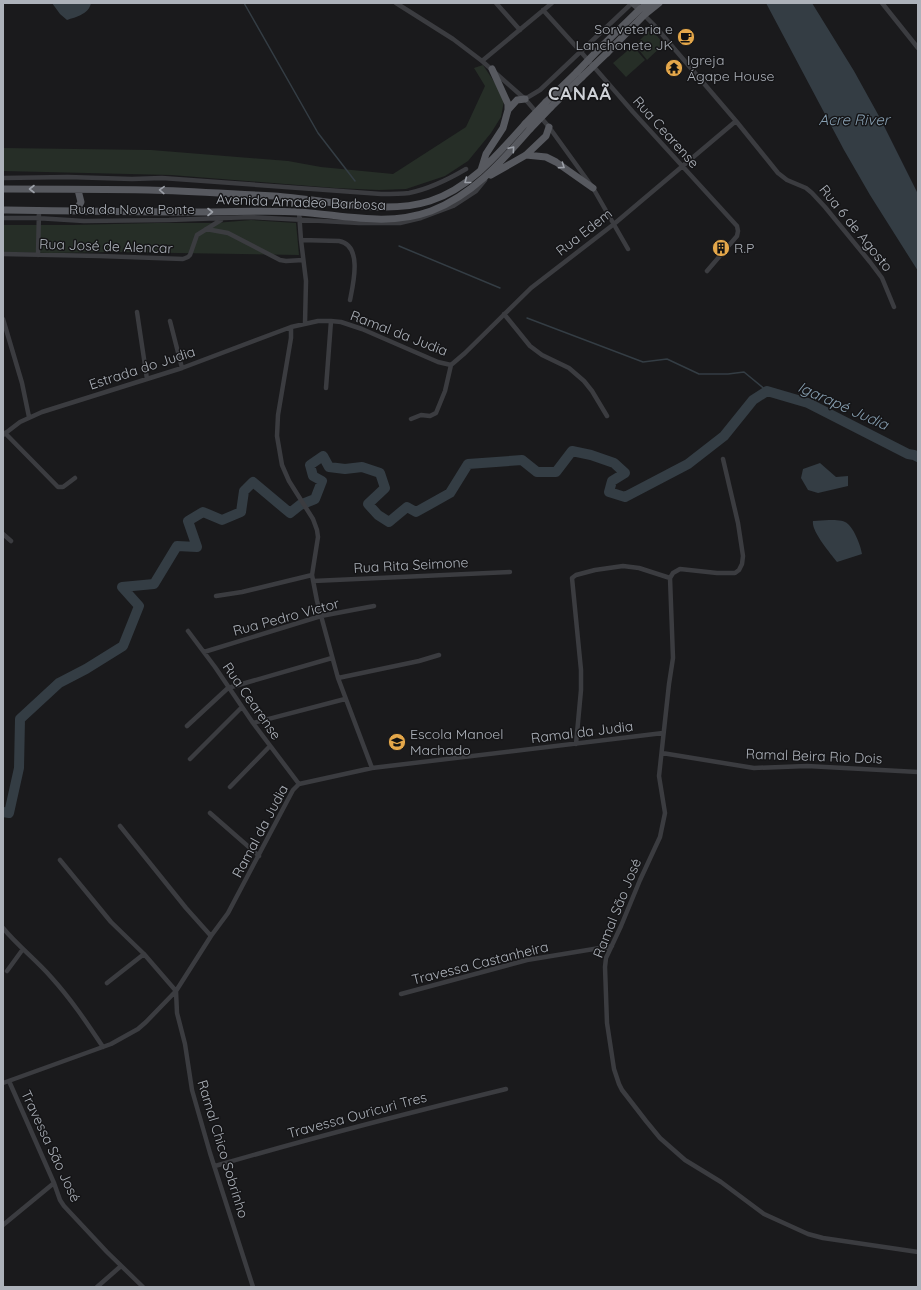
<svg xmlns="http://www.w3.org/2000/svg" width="921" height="1290" font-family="Quicksand,sans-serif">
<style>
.green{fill:#262e27}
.water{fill:#343d44}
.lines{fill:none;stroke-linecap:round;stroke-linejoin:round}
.stream{stroke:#343d44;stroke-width:1.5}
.river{stroke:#343d44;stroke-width:10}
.street{stroke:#3b3c40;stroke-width:4.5}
.secondary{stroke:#494b50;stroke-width:7}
.primary{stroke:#57595f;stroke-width:7}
.primary-bridge{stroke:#57595f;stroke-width:7}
.oneway{stroke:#9ca0a8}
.labels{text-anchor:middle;stroke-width:3;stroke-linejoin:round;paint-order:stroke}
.poi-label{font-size:14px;fill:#adb2ba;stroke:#151517;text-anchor:start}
.street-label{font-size:14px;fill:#adb2ba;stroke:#151517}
.water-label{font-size:15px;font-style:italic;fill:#88a0b2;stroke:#151517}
.district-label{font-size:18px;font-weight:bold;letter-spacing:1px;fill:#ced1d6;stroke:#151517}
</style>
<rect width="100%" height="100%" fill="#1a1a1c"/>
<!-- green -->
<path class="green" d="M 651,29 L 664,44 L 647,60 L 635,45 Z
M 633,46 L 645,60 L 626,77 L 613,63 Z
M 483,65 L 495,83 L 504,101 L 501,117 L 491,133 L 468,161 L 445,176 L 406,189 L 379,190 L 335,188 L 171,175 L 3,171 L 3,148 L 151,150 L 288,161 L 321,167 L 393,174 L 466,127 L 485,86 L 474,68 Z
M 251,220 L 296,223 L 299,255 L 114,252 L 50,253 L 3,252 L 3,225 L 71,225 L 156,223 L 215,223 Z"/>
<!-- water -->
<path class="water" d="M 52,3 L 91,3 C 89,14 76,17 67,20 L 60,14 Z
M 766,3 L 812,3 L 854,71 L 880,118 L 918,194 L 918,271 L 870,195 L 844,150 Z
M 820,463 L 836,477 L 848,476 L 848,486 L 818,493 L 808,490 L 801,478 L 803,469 Z
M 829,520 C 833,520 841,520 845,522 C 853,525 861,546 862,554 L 837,562 C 830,553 811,531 813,521 Z"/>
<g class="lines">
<!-- stream -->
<path class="stream" d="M 244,3 L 318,133 L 355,181
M 399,246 L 500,288
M 527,318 L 643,362 L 667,359 L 699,374 L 728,374 L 744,372 L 767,391"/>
<!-- river -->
<path class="river" d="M 3,812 L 9,813 L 19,768 L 20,719 L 59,683 L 86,669 L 123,646 L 139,606 L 122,587 L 154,584 L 177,546 L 197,547 L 188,521 L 203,512 L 222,520 L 241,512 L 244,491 L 253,482 L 290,513 L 300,505 L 315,499 L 322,481 L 313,476 L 310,465 L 323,456 L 329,467 L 345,469 L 362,467 L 380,473 L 385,488 L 368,504 L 378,515 L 389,522 L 407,507 L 416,512 L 450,493 L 468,464 L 522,460 L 537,472 L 556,472 L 572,451 L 591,455 L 614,463 L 625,473 L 612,481 L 609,492 L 625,497 L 688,464 L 724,436 L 753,400 L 767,391 L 808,403 L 908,454 L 914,455 L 918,457"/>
<!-- street -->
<path class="street" d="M 396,3 L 453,39 L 482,61 L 525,99 L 549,127 L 593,188 L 628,249
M 496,3 L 520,30
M 882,3 L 918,48
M 543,10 L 581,52 L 633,112 L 737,226 L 738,231 L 737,236 L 707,271
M 644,15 L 654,25 L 736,121 L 778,173 L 787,180 L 806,188 L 812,193 L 825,207 L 870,262 L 882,278 L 894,307
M 482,61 L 552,3
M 525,99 L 540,90 L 632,3
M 3,178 L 68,177 L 132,179 L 162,178 L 381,194 C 390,194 400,194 409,193 C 429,189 449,179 466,169
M 299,212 L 301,240 L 306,281 L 305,323
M 3,218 L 36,218 L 84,221 L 169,220 L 251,217 L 359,223 L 400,223 L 421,218 L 453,206 L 476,191 L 485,180
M 206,229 L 228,233 L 280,260 L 286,261 L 303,260
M 301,240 L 339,241 C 363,245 353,285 350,300
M 3,254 L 100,256 L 183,259 L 188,257 L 190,255 L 197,235 L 221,220
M 38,255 L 39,211
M 137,312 L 147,379
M 504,314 L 530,346 L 542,355 L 569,368 L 584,381 L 592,391 L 607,416
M 3,319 L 22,383 L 29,417
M 170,321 L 182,368
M 291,327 L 291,338 L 278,415 L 277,436 L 282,465 L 289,481 L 313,519 L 317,530 L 318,537 L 312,575 L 317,601 L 338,678 L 372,768
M 451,365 L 465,353 L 531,288 L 614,224 L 736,121
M 326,388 L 331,321
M 411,419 L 421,415 L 430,416 L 436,413 L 445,391 L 451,365
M 5,433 L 58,487 L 63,487 L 75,478
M 3,435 L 20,422 L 42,412 L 182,368 L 291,327 L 318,321 L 331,321 L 341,322 L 362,329 L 438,362 L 451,365
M 723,459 L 738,523 L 743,556 L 742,564 L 739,570 L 735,573 L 717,573 L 680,569 L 673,573 L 670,578 L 673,658 L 669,684 L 659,776 L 665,813 L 660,837 L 640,880 L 621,926 L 606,958 L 605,967 L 607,1023 L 614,1069 L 619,1084 L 622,1090 L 646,1121 L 660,1138 L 685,1160 L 721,1182 L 764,1214 L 808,1234 L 823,1238 L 918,1252
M 3,534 L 11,541
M 313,581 L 510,572
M 216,596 L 242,592 L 312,575
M 188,631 L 215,667 L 253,723 L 299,784
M 204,652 L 321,616 L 374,606
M 338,678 L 419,661 L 439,655
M 253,723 L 345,699
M 187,726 L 228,688 L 332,658
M 576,744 L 581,690 L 581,670 L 572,578 L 576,575 L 595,570 L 623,566 L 639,568 L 670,578
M 662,753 L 754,768 L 807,766 L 918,772
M 190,759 L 242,707
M 230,787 L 270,746
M 210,813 L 259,856
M 120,826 L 186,908 L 211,936
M 60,860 L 111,922 L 144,954 L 176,991 L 177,1013 L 185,1044 L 192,1090 L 210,1153 L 253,1287
M 3,928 C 18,946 36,960 51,977 C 71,999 87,1023 103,1047
M 7,971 L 23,949
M 107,983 L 144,954
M 401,994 L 527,960 L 612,946
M 9,1081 L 54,1183 L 60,1200 L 64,1206 L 107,1252 L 143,1287
M 3,1083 L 111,1044 L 138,1029 L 146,1022 L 176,991 L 211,936 L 228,913 L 293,790 L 299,784 L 372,768 L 663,733
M 215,1166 C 311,1138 408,1113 506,1089
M 3,1225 L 54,1183
M 97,1287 L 121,1266"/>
<!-- secondary -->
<path class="secondary" d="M 633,3 L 640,9"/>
<!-- primary -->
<path class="primary" d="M 601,47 L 640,9 L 649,3
M 607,53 L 644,15 L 659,3
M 492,69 L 508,104 L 508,110
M 546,102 L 577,72
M 551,107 L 582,77
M 526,155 L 546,157 L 556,162 L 593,188
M 481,170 L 486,154 L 503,128 L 508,110 L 517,100 L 525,99
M 491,175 L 526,155 L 546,136 L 549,127
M 3,189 C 51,189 100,189 148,190 C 190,191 232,194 274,196 C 323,199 383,216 430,201 C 470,188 498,154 525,124
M 3,210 C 70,211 136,212 203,212 C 235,212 267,210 299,212 C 344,215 387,227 431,211 C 473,195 502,161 530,129
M 76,211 L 81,202 L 78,190"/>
<!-- primary-bridge -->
<path class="primary-bridge" d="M 577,72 L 601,47
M 582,77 L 607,53
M 525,124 L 546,102
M 530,129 L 551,107"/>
</g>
<!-- one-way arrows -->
<defs><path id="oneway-chevron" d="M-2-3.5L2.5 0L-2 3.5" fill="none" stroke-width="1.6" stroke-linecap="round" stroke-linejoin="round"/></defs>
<g class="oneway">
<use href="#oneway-chevron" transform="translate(512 149) rotate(-49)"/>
<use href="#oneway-chevron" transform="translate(562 166) rotate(34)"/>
<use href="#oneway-chevron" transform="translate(467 181) rotate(142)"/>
<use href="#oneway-chevron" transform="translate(32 189) rotate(-180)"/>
<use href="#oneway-chevron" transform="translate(162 190) rotate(-178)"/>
<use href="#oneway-chevron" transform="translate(210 212)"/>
</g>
<!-- icons -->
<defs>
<symbol id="cafe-disc" viewBox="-11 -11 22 22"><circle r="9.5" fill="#e4a74a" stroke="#151517"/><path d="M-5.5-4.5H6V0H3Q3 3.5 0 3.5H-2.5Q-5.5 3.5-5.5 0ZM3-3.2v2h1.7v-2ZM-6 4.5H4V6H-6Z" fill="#111"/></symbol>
<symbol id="temple-disc" viewBox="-11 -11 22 22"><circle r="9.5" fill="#e4a74a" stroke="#151517"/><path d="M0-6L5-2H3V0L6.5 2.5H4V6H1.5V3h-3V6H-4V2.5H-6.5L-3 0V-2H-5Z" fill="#111"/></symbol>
<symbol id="building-disc" viewBox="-11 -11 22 22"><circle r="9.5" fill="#e4a74a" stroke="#151517"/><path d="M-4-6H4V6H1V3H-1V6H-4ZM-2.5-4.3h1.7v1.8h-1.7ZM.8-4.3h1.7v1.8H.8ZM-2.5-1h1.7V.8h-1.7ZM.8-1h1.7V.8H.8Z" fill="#111"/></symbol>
<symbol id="school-disc" viewBox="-11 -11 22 22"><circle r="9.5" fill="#e4a74a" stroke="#151517"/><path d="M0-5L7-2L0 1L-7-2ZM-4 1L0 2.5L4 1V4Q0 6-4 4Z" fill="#111"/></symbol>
</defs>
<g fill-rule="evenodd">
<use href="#cafe-disc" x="676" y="27" width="20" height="20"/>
<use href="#temple-disc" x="664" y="58" width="20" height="20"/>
<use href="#building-disc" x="711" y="238" width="20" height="20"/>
<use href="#school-disc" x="387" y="732" width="20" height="20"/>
</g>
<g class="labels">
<!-- poi labels -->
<g class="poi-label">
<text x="673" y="34" text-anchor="end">Sorveteria e<tspan x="673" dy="16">Lanchonete JK</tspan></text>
<text x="687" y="65">Igreja<tspan x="687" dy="16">Ágape House</tspan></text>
<text x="734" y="253">R.P</text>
<text x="410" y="739">Escola Manoel<tspan x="410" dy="16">Machado</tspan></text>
</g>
<!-- street labels -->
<g class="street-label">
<text transform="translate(666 132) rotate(48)" y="5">Rua Cearense</text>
<text transform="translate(301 202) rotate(2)" y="5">Avenida Amadeo Barbosa</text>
<text x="132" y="214">Rua da Nova Ponte</text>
<text transform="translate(856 228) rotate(51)" y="5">Rua 6 de Agosto</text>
<text transform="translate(584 232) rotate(-38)" y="5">Rua Edem</text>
<text transform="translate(106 246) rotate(2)" y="5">Rua José de Alencar</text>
<text transform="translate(399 333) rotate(21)" y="5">Ramal da Judia</text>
<text transform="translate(142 368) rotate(-18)" y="5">Estrada do Judia</text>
<text transform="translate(411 565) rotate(-3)" y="5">Rua Rita Seimone</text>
<text transform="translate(286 617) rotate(-15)" y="5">Rua Pedro Victor</text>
<text transform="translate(252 701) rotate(55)" y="5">Rua Cearense</text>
<text transform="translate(582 732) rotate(-7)" y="5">Ramal da Judia</text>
<text transform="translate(814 756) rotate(2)" y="5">Ramal Beira Rio Dois</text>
<text transform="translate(260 831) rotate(-62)" y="5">Ramal da Judia</text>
<text transform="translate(617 908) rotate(-68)" y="5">Ramal São José</text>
<text transform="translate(480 963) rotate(-14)" y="5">Travessa Castanheira</text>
<text transform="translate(357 1115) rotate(-15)" y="5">Travessa Ouricuri Tres</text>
<text transform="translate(51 1146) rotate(65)" y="5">Travessa São José</text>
<text transform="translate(223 1149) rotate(73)" y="5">Ramal Chico Sobrinho</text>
</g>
<!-- water labels -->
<g class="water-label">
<text x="854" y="125">Acre River</text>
<text transform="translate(843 406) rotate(24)" y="5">Igarapé Judia</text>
</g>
<!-- district labels -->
<g class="district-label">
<text x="580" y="100">CANAÃ</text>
</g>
</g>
<!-- border -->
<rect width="921" height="1290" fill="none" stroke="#adb2ba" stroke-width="8"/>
</svg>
